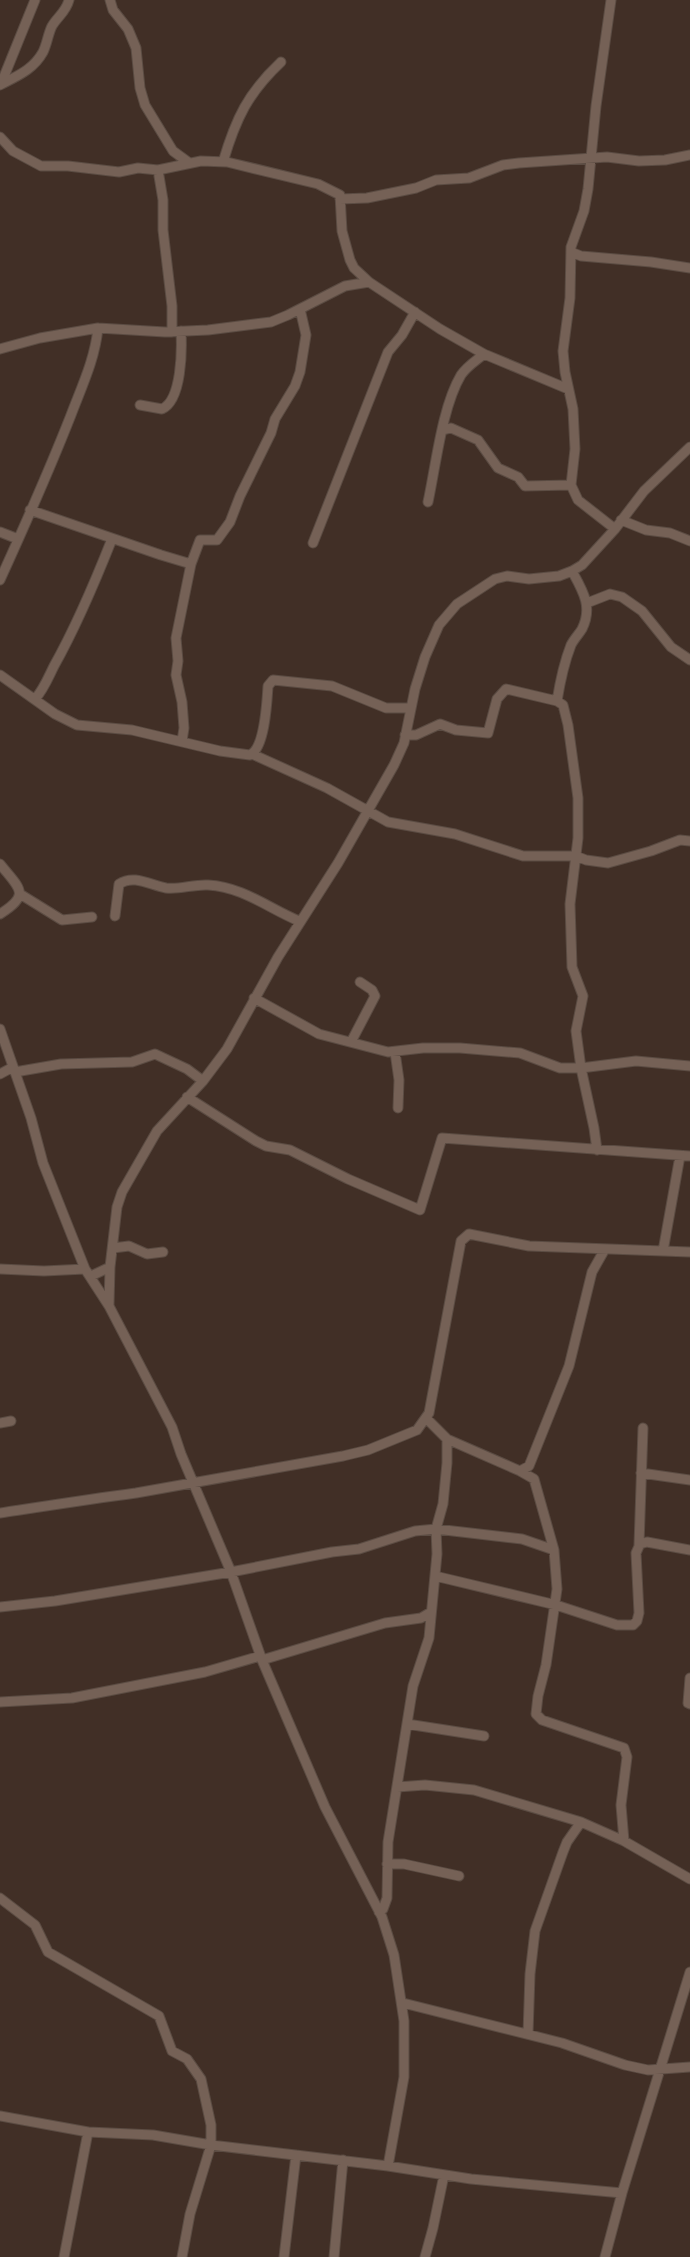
<svg xmlns="http://www.w3.org/2000/svg" width="690" height="2257" font-family="'IBM Plex Sans',sans-serif">
<style>
.lines{fill:none;stroke-linecap:round;stroke-linejoin:round}
.minor-casing{stroke:#5b4c43;stroke-width:11}
.minor{stroke:#756156;stroke-width:9}
</style>
<rect width="100%" height="100%" fill="#412f26"/>
<g class="lines">
<defs>
<path id="minor" d="M 110,0 L 113,10 L 128,29 L 136,48 L 140,88 L 145,105 L 173,151 L 188,162
M 611,0 L 596,106 L 588,189 L 584,211 L 571,247 L 570,298 L 563,351 L 565,372 L 573,409 L 575,449 L 571,485 L 578,500 L 615,529
M 1,84 L 35,0
M 0,85 C 17,76 33,70 43,52 C 47,44 48,34 52,26 C 58,16 66,12 69,0
M 0,137 L 13,151 L 41,166 L 68,166 L 119,172 L 138,168 L 158,170 L 201,161 L 227,162 L 318,184 L 340,195 L 342,231 L 350,260 L 354,268 L 369,282 L 440,329 L 484,354 L 568,389
M 223,162 C 236,118 248,93 281,62
M 158,170 L 163,200 L 163,230 L 172,306 L 172,332
M 340,199 L 367,198 L 416,188 L 436,180 L 469,178 L 503,165 L 519,163 L 607,157 L 639,161 L 665,160 L 690,155
M 571,252 L 581,256 L 651,262 L 690,268
M 0,349 L 40,338 L 98,328 L 165,332 L 208,330 L 271,322 L 288,315 L 345,286 L 369,282
M 140,405 L 162,409 C 182,400 182,350 181,331
M 443,430 L 451,428 L 478,440 L 498,468 L 518,477 L 525,486 L 571,485
M 428,502 C 436,465 442,407 461,375 C 467,366 477,360 484,354
M 30,510 L 161,555 L 191,564 L 200,540 L 217,540 L 230,522 L 240,496 L 271,433 L 275,419 L 295,386 L 300,372 L 306,335 L 300,309
M 621,520 L 646,530 L 670,533 L 690,541
M 0,532 L 18,539
M 313,543 L 388,352 L 402,335 L 415,312
M 0,580 C 25,525 49,471 71,415 C 82,386 95,359 98,328
M 587,603 L 610,594 L 622,597 L 642,611 L 671,647 L 690,660
M 0,675 L 55,714 L 77,725 L 132,730 L 220,751 L 250,755 C 265,748 267,701 268,686 L 273,680 L 332,686 L 386,708 L 410,708
M 35,699 C 44,689 48,678 54,666 C 77,625 95,582 112,539
M 557,701 L 563,705 L 568,725 L 578,798 L 578,838 L 570,904 L 572,967 L 583,996 L 576,1031 L 581,1068 L 594,1128 L 597,1150
M 405,735 L 416,735 L 440,724 L 456,730 L 488,733 L 497,699 L 506,689 L 557,701 C 560,682 564,663 571,645 C 574,639 579,634 582,629 C 593,607 583,591 572,571
M 182,741 L 184,728 L 182,702 L 176,675 L 178,661 L 176,638 L 191,564
M 252,754 L 327,788 L 388,822 L 455,834 L 523,856 L 576,856 L 586,860 L 608,863 L 651,851 L 680,840 L 690,841
M 0,864 C 19,888 32,894 0,914
M 20,894 L 62,920 L 92,917
M 115,916 L 119,884 C 134,874 150,885 166,888 C 179,890 194,884 208,885 C 243,887 268,908 299,921
M 254,998 L 319,1034 L 388,1052 L 423,1048 L 460,1048 L 520,1053 L 560,1068 L 581,1068 L 636,1061 L 690,1066
M 0,1029 L 31,1118 L 43,1163 L 85,1269 L 109,1306 L 172,1427 L 181,1454 L 231,1572 L 262,1660 L 325,1807 L 382,1917 L 394,1955 L 404,2021 L 404,2077 L 388,2166
M 351,1042 L 375,996 L 372,990 L 360,982
M 395,1052 L 399,1080 L 398,1108
M 15,1072 L 61,1064 L 132,1062 L 155,1054 L 187,1069 L 203,1081
M 0,1074 L 13,1067
M 187,1097 L 256,1141 L 266,1146 L 290,1150 L 348,1179 L 420,1210 L 442,1138 L 690,1156
M 113,1248 L 129,1246 L 147,1254 L 163,1252
M 663,1251 L 680,1156
M 0,1269 L 44,1271 L 85,1269
M 91,1276 L 110,1267
M 109,1305 L 110,1267 L 117,1207 L 122,1192 L 157,1131 L 203,1081 L 227,1049 L 278,957 L 338,863 L 394,765 L 404,743 L 415,689 L 425,657 L 439,625 L 457,604 L 495,579 L 507,576 L 529,579 L 559,576 L 572,571 L 582,565 L 615,529 L 644,491 L 690,447
M 427,1419 L 447,1439 L 520,1471 L 534,1479 L 554,1550 L 557,1589 L 546,1665 L 538,1696 L 536,1714 L 542,1720 L 624,1748 L 627,1757 L 621,1805 L 624,1841
M 0,1423 L 11,1421
M 520,1471 L 529,1466 L 569,1366 L 592,1272 L 605,1249
M 641,1473 L 690,1480
M 0,1513 C 46,1506 91,1499 136,1493 L 343,1456 L 368,1450 L 417,1430 L 429,1413 L 461,1241 L 469,1234 L 529,1246 L 690,1252
M 639,1545 L 643,1428
M 435,1576 L 556,1605 L 617,1625 L 633,1625 L 637,1621 L 639,1613 L 636,1553 L 640,1544 L 647,1542 L 690,1550
M 0,1607 L 55,1601 L 231,1572 L 332,1552 L 359,1549 L 415,1531 L 436,1529 L 522,1539 L 554,1550
M 262,1660 L 385,1623 L 421,1618 L 431,1612
M 690,1678 L 688,1703 L 690,1704
M 0,1702 L 72,1698 L 205,1672 L 260,1656
M 407,1724 L 484,1736
M 397,1787 L 425,1785 L 474,1790 L 581,1822 L 624,1841 L 690,1879
M 387,1864 L 404,1864 L 459,1876
M 0,1898 L 35,1925 L 48,1952 L 159,2016 L 172,2051 L 187,2059 L 201,2079 L 211,2125 L 211,2145 L 190,2214 L 182,2257
M 379,1912 L 383,1909 L 387,1898 L 388,1842 L 413,1686 L 429,1638 L 437,1554 L 436,1529 L 443,1504 L 447,1463 L 447,1439
M 403,2003 L 562,2043 L 625,2065 L 648,2070 L 690,2067
M 528,2034 L 530,1974 L 535,1931 L 563,1852 L 567,1842 L 581,1822
M 0,2116 L 88,2132 L 153,2135 L 211,2145 L 388,2166 L 471,2179 L 622,2193 L 690,1972
M 64,2257 L 88,2132
M 284,2257 L 296,2155
M 334,2257 L 343,2160
M 425,2257 L 433,2228 L 444,2175
M 605,2257 L 622,2193"/>
</defs>
<!-- minor casing -->
<use href="#minor" class="minor-casing"/>
<!-- minor -->
<use href="#minor" class="minor"/>
</g>
</svg>
